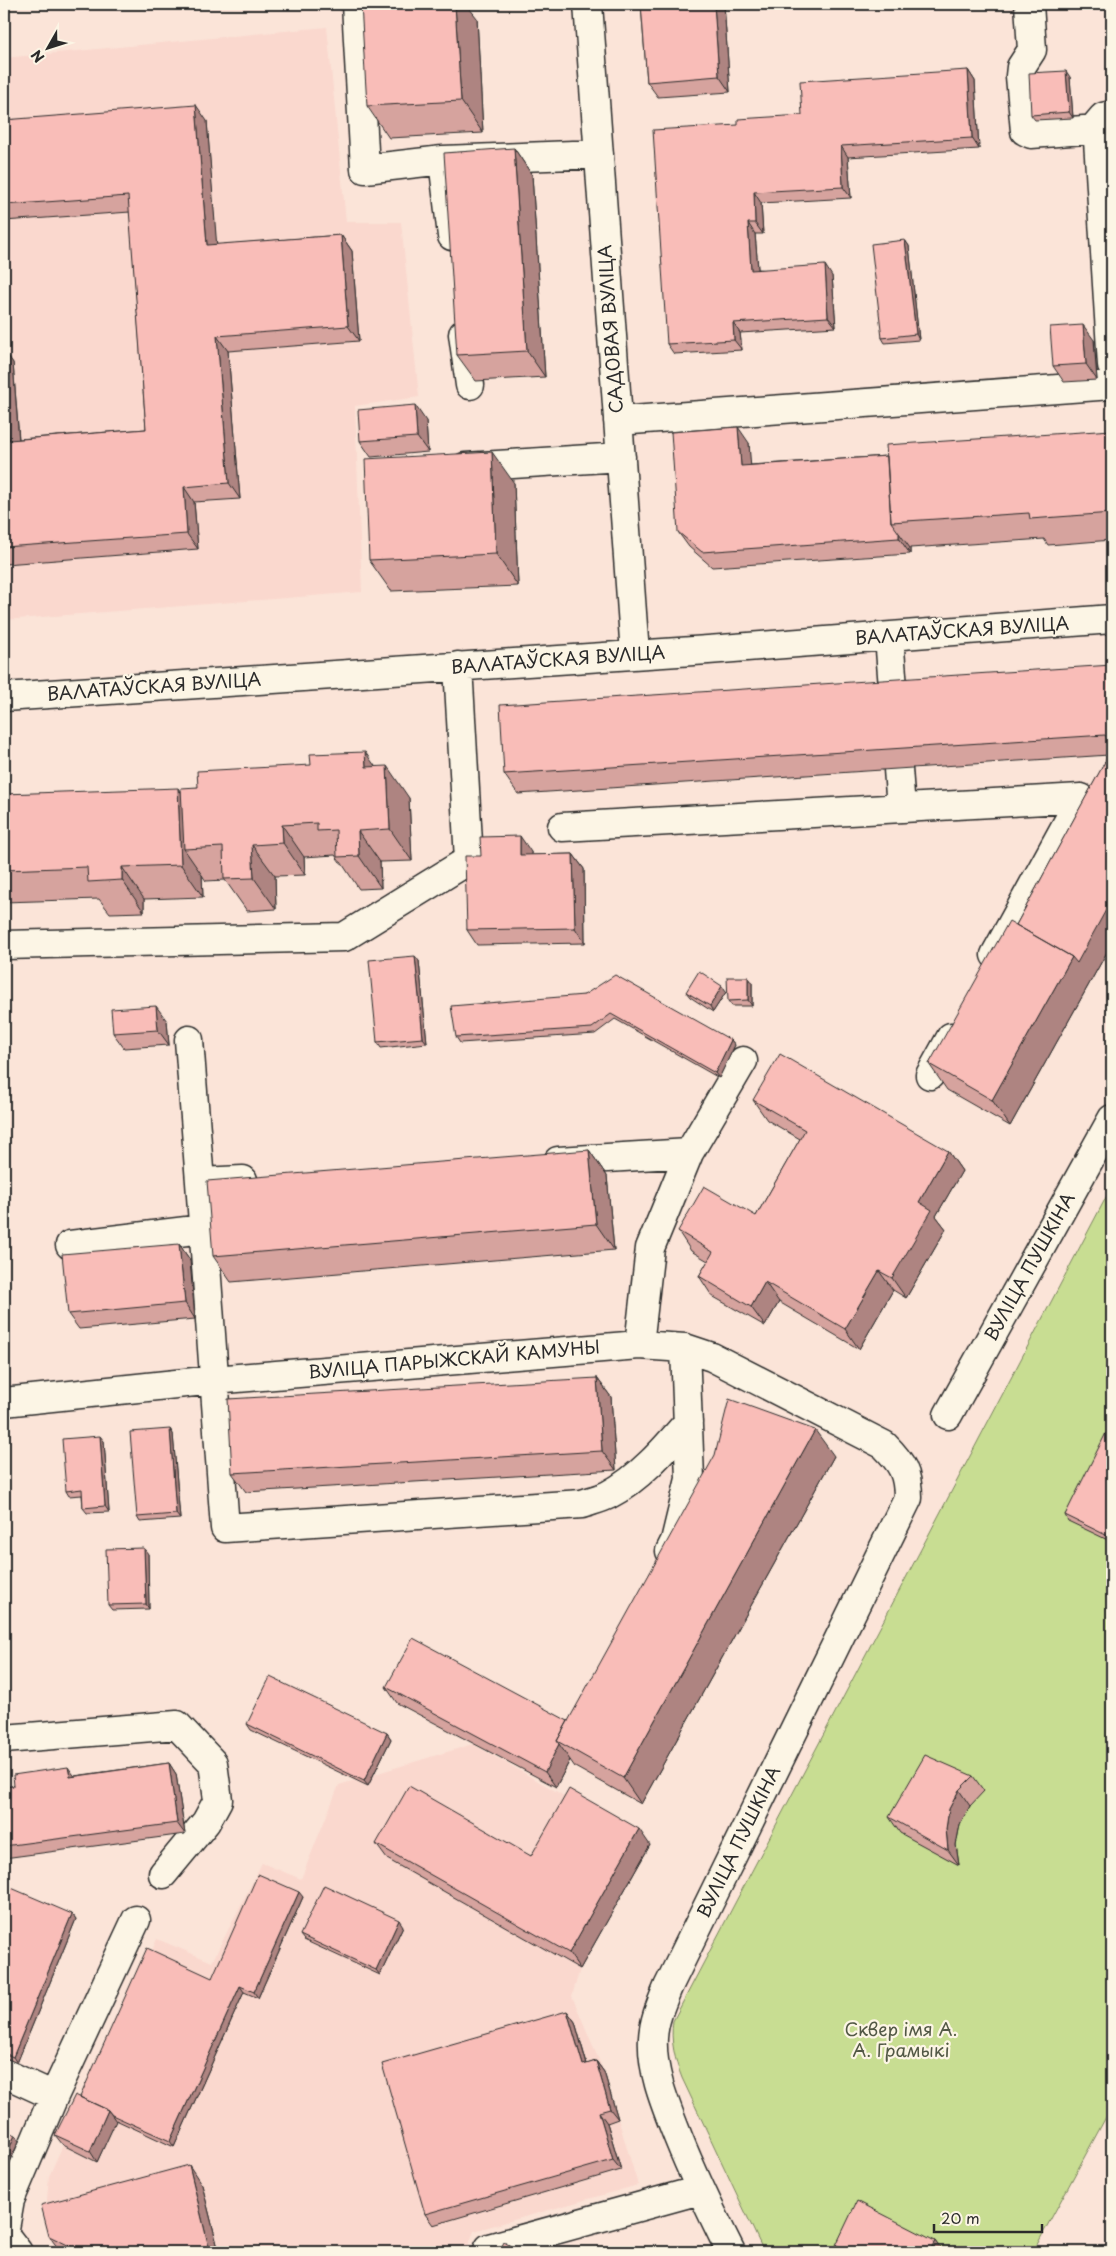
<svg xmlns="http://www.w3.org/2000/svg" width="1116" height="2256" font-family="'Playpen Sans',sans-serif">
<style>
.built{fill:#fad8ce}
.green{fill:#c8dd92;stroke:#7a845e}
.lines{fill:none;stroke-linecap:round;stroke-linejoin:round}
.minor-casing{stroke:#2b2b2b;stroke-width:31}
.minor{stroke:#fcf5e5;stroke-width:28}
.wall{fill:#d6a39e;stroke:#2b2b2b}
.shaded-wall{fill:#ae8481;stroke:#2b2b2b}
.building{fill:#f9bdb8;stroke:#2b2b2b}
.labels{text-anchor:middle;stroke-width:4.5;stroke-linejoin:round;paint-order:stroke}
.street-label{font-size:18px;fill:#2b2b2b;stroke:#fcf5e5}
.park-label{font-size:18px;fill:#525845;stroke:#fcf5e5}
</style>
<rect width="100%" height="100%" fill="#fbe4d8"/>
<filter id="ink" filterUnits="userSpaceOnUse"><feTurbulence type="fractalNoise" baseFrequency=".02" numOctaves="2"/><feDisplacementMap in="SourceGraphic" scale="10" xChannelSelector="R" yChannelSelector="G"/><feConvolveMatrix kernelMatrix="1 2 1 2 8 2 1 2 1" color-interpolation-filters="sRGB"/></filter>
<g filter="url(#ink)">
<!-- built -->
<path class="built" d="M 327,27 L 346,222 L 401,222 L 419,397 L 355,406 L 362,592 L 4,620 L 4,58 Z
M 473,1744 L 650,1845 L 580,1969 L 572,1996 L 604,2072 L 638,2185 L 474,2231 L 466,2252 L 55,2252 L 46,2211 L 49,2176 L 63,2145 L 97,2161 L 116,2121 L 83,2106 L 157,1939 L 212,1962 L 262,1863 L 301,1879 L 339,1785 Z"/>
<!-- green -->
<path class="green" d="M 1112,1186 L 1112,2106 L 1033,2252 L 764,2252 L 682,2078 C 675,2060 670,2041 673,2021 Z"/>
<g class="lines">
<defs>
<path id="minor" d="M 356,4 L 365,169 L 443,160
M 588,4 L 635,654
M 1029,4 L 1032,50 L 1021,67 L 1020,76 L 1025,131 L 1031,134 L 1097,129
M 1112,115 L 1103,117 L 1097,124 L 1112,365
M 452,236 L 443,160 L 599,154
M 463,334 L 470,385
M 618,421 L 1112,385
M 465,467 L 621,457
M 889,637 L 894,700
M 4,697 L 708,650 L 1112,619
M 898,769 L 901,808
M 562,827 L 1081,798
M 4,945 L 344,937 L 469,860 L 458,666
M 995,955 L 1081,798
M 189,1040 L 200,1182
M 930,1075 L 951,1037
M 558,1161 L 689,1153
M 243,1180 L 200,1182 L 225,1528 L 582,1504 C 590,1501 600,1499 608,1495 C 639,1479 665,1449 688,1422
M 70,1245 L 203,1229
M 639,1345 L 650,1248 L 689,1153 L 743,1061
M 4,1402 L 214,1380 L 639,1345 L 685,1348 L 712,1357 L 884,1445 C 902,1463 908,1473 908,1498 L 668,1987 C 661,2004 654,2020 653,2038 C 651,2072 666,2106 678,2137 C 694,2177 712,2214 731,2252
M 948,1415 L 1112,1119
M 670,1551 L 675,1541 L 690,1479 L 685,1348
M 4,1739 L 177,1725 L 213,1763 L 218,1800 L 206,1822 L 163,1874
M 4,2073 L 54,2096
M 4,2197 L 10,2200 L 4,2234 L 18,2252
M 10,2200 L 54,2096 L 136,1920
M 487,2252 L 489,2248 L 700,2190"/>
</defs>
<!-- minor casing -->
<use href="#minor" class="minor-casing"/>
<!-- minor -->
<use href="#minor" class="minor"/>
</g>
<!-- wall -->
<path class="wall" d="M 641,4 L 724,4 L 730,92 L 658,97 L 647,82 Z
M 477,18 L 483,133 L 389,138 L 367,106 Z
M 968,70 L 975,81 L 979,149 L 848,157 L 851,198 L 761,203 L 763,234 L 755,234 L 758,269 L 832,276 L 836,327 L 740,333 L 742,350 L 674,354 L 667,344 L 738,125 L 802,115 Z
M 1070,77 L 1073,118 L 1035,120 L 1031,115 Z
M 4,120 L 207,121 L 216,245 L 341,235 L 352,251 L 359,341 L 228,351 L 240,499 L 194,502 L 198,549 L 5,564 L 4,561 L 4,350 L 13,363 L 19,439 L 146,429 L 130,212 L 4,221 Z
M 514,148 L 532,175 L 545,377 L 476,381 L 457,355 Z
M 905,240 L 909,246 L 919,340 L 885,343 L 882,338 Z
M 1094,340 L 1097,380 L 1064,382 L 1053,366 Z
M 426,421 L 428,452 L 371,457 L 360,441 Z
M 1112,430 L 1112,540 L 1048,545 L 1044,539 L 910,548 L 910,554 L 712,567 L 689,547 L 678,532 L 749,443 L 750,465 L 887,456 Z
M 514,483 L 518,586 L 391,591 L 369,560 Z
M 1112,665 L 1112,943 L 1010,1126 L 947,1090 L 929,1064 L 1016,925 L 1109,755 L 518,794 L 504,774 Z
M 376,767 L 409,798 L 412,861 L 380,862 L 381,888 L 359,889 L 341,862 L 340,862 L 335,855 L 304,857 L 305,875 L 275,876 L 276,909 L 247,911 L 225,880 L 206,881 L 202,875 L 203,897 L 144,899 L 144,912 L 110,913 L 99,899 L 4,902 L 4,794 L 181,792 L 198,787 Z
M 531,852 L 531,855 L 573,854 L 584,869 L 585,943 L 477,945 L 467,930 L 481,856 Z
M 419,961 L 427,1043 L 381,1048 L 377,1042 Z
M 748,977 L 752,982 L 752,1006 L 732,1006 L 728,1001 Z
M 686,992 L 726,992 L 713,1012 L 690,997 Z
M 584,995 L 731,1040 L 735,1045 L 719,1078 L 615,1019 L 595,1034 L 460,1043 L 456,1037 Z
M 167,1021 L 169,1045 L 124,1048 L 113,1033 Z
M 753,1100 L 948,1151 L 962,1171 L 936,1216 L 946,1229 L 906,1298 L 893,1290 L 859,1349 L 779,1302 L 765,1326 L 712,1296 L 699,1276 L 708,1261 L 691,1251 L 678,1231 L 756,1216 L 800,1139 L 767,1120 Z
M 589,1150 L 607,1176 L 614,1250 L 231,1282 L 213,1256 Z
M 179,1244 L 190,1260 L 195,1319 L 79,1329 L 68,1314 Z
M 597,1378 L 611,1397 L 616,1470 L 246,1492 L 232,1473 Z
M 170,1429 L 173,1434 L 180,1519 L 140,1522 L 137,1517 Z
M 1112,1436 L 1112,1542 L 1068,1521 L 1065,1515 Z
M 104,1441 L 109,1512 L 87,1513 L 83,1508 L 82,1495 L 69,1496 L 66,1491 Z
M 834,1456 L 641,1804 L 575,1767 L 570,1760 L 556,1787 L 397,1703 L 386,1687 L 568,1721 Z
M 148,1554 L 149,1609 L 112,1610 L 108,1605 Z
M 247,1724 L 387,1733 L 391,1739 L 368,1786 L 251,1730 Z
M 169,1763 L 176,1774 L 185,1834 L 4,1858 L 4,1787 L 74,1776 Z
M 973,1776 L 984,1791 L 970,1806 L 960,1824 L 956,1845 L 959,1865 L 900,1833 L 889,1817 Z
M 376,1844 L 531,1856 L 650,1845 L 580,1969 L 387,1859 Z
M 303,1897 L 258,1998 L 244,1992 L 174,2147 L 116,2120 L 97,2162 L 63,2145 L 55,2135 L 80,2097 L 212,1978 Z
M 4,1900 L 72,1914 L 76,1919 L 17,2063 L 4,2057 Z
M 403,1926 L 380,1975 L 304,1940 L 300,1935 Z
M 567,2011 L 575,2022 L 587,2064 L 596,2061 L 604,2072 L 618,2119 L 607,2123 L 621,2170 L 433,2225 L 425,2214 Z
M 202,2185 L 219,2252 L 61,2252 L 49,2236 Z
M 935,2241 L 942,2252 L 841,2252 L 836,2245 Z"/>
<!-- shaded-wall -->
<path class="shaded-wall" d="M 455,4 L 466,4 L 477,18 L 483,133 L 461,101 Z
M 714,4 L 724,4 L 730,92 L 719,76 Z
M 968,70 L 975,81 L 979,149 L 972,138 Z
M 1066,71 L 1070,77 L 1073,118 L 1069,112 Z
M 196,105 L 207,121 L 218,261 L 207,245 Z
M 841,146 L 848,157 L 851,198 L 843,187 Z
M 514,148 L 532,175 L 545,377 L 527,351 Z
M 754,192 L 761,203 L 763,234 L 755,223 Z
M 748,223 L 755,234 L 759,280 L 751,270 Z
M 341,235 L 352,251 L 359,341 L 348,326 Z
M 905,240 L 909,246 L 919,340 L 916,334 Z
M 825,265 L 832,276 L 836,327 L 828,317 Z
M 733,323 L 740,333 L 742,350 L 734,340 Z
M 1083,325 L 1094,340 L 1097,380 L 1086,364 Z
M 217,336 L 228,351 L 240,499 L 229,483 Z
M 4,350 L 13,363 L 20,455 L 9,440 L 4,369 Z
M 415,405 L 426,421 L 428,452 L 417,437 Z
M 738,427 L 749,443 L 752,482 L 741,466 Z
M 492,452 L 514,483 L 518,586 L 496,554 Z
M 184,487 L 194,502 L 198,549 L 187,534 Z
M 899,533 L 910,548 L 910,554 L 899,538 Z
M 365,752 L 387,783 L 366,767 Z
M 387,766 L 409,798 L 412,861 L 390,829 Z
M 178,788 L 201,820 L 184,849 L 202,875 L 203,897 L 181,865 Z
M 282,825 L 304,857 L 305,875 L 283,843 Z
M 358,831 L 380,862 L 381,888 L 359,856 Z
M 520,836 L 531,852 L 531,871 L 520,855 Z
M 252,845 L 275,876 L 276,909 L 254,878 Z
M 573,854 L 584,869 L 585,943 L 575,928 Z
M 122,867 L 144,899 L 144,912 L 122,880 Z
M 1112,899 L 1112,943 L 1010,1126 L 992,1100 L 1072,957 Z
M 415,956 L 419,961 L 427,1043 L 423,1038 Z
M 748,977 L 752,982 L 752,1006 L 748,1000 Z
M 722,986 L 726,992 L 713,1012 L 710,1006 Z
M 156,1006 L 167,1021 L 169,1045 L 158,1030 Z
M 731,1040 L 735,1045 L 719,1078 L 715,1073 Z
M 589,1150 L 607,1176 L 614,1250 L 596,1224 Z
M 948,1151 L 962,1171 L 936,1216 L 946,1229 L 906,1298 L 892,1278 L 919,1202 Z
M 179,1244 L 190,1260 L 195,1319 L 185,1303 Z
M 879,1271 L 893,1290 L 859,1349 L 845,1329 Z
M 765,1282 L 779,1302 L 765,1326 L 751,1307 Z
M 597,1378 L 611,1397 L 616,1470 L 602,1451 Z
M 170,1429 L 173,1434 L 180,1519 L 176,1514 Z
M 815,1430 L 834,1456 L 641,1804 L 623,1778 Z
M 100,1436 L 104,1441 L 109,1512 L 105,1506 Z
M 144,1548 L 148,1554 L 149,1609 L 146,1604 Z
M 387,1733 L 391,1739 L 368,1786 L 364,1781 Z
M 559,1744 L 570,1760 L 556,1787 L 545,1772 Z
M 169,1763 L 176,1774 L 185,1834 L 177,1823 Z
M 68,1767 L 76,1778 L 70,1777 Z
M 959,1790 L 970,1806 L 960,1824 L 956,1845 L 959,1865 L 948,1850 L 946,1829 L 949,1809 Z
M 639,1829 L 650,1845 L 580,1969 L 569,1953 Z
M 299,1892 L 303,1897 L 258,1998 L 254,1992 Z
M 72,1914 L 76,1919 L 17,2063 L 13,2057 Z
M 399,1920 L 403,1926 L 380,1975 L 376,1970 Z
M 240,1986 L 244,1992 L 174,2147 L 170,2141 Z
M 567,2011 L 575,2022 L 590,2076 L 583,2065 Z
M 596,2061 L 604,2072 L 618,2119 L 610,2109 Z
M 108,2110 L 116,2121 L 97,2162 L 90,2151 Z
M 599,2112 L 607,2123 L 621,2170 L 613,2160 Z
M 15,2135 L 19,2141 L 5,2172 L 4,2170 L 4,2160 Z
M 189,2165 L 202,2185 L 219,2252 L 210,2252 Z
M 935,2241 L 943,2252 L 929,2252 Z"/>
<!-- building -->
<path class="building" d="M 361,4 L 455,4 L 461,101 L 367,106 Z
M 641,4 L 714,4 L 719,76 L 647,82 Z
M 968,70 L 972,138 L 841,146 L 843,187 L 754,192 L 755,223 L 748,223 L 751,270 L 825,265 L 828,317 L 733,323 L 734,340 L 667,344 L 653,130 L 738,125 L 738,119 L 802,115 L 800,81 Z
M 1066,71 L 1069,112 L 1031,115 L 1029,73 Z
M 196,105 L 207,245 L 341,235 L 348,326 L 217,336 L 229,483 L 184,487 L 187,534 L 4,547 L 4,369 L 9,440 L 146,429 L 128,196 L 4,205 L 4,120 Z
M 514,148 L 527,351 L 457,355 L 444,153 Z
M 905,240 L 916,334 L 882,338 L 871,244 Z
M 1083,325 L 1086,364 L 1053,366 L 1050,327 Z
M 415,405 L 417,437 L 360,441 L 358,410 Z
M 738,427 L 741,466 L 887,456 L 891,522 L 899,533 L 899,538 L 702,552 L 678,532 L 671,432 Z
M 1112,430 L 1112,513 L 1030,519 L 1029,513 L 891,522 L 886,445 Z
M 492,452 L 496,554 L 369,560 L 365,459 Z
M 1112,665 L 1112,744 L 1105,735 L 504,774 L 500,705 Z
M 1112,749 L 1112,899 L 1077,963 L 1072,957 L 1016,925 Z
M 365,752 L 366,767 L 387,766 L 390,829 L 358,831 L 359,856 L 337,857 L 336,830 L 317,831 L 317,823 L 282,825 L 283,843 L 252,845 L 254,878 L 224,879 L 223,847 L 184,849 L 181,788 L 198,787 L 197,771 L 311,765 L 310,754 Z
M 178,788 L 181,865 L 122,867 L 122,880 L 88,882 L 87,867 L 4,870 L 4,794 Z
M 520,836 L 520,855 L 573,854 L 575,928 L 467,930 L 465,856 L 481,856 L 480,837 Z
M 1009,921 L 1072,957 L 992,1100 L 929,1064 Z
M 415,956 L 423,1038 L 377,1042 L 369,960 Z
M 699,971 L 722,986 L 710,1006 L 686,992 Z
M 615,975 L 731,1040 L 715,1073 L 611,1014 L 592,1028 L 456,1037 L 451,1006 L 584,995 Z
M 727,977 L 748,977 L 748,1000 L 728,1001 Z
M 156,1006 L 158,1030 L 113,1033 L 111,1009 Z
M 780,1054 L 948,1151 L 919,1202 L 932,1210 L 892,1278 L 879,1271 L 845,1329 L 765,1282 L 751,1307 L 699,1276 L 713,1252 L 678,1231 L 704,1186 L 756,1216 L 805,1130 L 753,1100 Z
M 589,1150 L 596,1224 L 213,1256 L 207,1181 Z
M 179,1244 L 185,1303 L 68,1314 L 62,1254 Z
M 597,1378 L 602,1451 L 232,1473 L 228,1399 Z
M 729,1399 L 815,1430 L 623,1778 L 557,1741 L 715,1455 Z
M 170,1429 L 176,1514 L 137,1517 L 130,1432 Z
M 1106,1433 L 1112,1436 L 1112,1534 L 1110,1537 L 1065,1515 Z
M 100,1436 L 105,1506 L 83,1508 L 82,1489 L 66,1491 L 62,1439 Z
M 144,1548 L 146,1604 L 108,1605 L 106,1549 Z
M 413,1638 L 568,1721 L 557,1741 L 559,1744 L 545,1772 L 386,1687 Z
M 270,1677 L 387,1733 L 364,1781 L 247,1724 Z
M 925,1755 L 973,1776 L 959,1790 L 949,1809 L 946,1829 L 948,1850 L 889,1817 Z
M 169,1763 L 177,1823 L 4,1846 L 4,1787 L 14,1786 L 13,1775 L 68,1767 L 70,1777 Z
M 409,1786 L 531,1856 L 569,1789 L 639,1829 L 569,1953 L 376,1844 Z
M 258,1874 L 299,1892 L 254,1992 L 240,1986 L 170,2141 L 112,2115 L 108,2110 L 80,2097 L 147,1948 L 212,1978 Z
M 324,1885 L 399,1920 L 376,1970 L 300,1935 Z
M 9,1887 L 72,1914 L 13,2057 L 4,2053 L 4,1900 Z
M 567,2011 L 583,2065 L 596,2061 L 610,2109 L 599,2112 L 613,2160 L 425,2214 L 382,2064 Z
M 75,2095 L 108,2110 L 90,2151 L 55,2135 Z
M 4,2130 L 15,2135 L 4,2160 Z
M 189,2165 L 210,2252 L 75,2252 L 74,2248 L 49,2236 L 41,2205 Z
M 857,2201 L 935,2241 L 929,2252 L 851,2252 L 836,2245 Z
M 504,2242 L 521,2252 L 499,2252 Z"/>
</g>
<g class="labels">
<!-- street labels -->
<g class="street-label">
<text transform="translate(611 329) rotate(-94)" y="6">САДОВАЯ ВУЛІЦА</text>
<text transform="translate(962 631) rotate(-4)" y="6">ВАЛАТАЎСКАЯ ВУЛІЦА</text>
<text transform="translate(558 660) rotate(-4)" y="6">ВАЛАТАЎСКАЯ ВУЛІЦА</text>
<text transform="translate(154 687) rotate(-4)" y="6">ВАЛАТАЎСКАЯ ВУЛІЦА</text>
<text transform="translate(1030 1267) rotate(-61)" y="6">ВУЛІЦА ПУШКІНА</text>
<text transform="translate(454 1360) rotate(-5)" y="6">ВУЛІЦА ПАРЫЖСКАЙ КАМУНЫ</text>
<text transform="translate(739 1842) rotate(-64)" y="6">ВУЛІЦА ПУШКІНА</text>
</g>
<!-- park labels -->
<g class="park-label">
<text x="901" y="2036">Сквер імя А.<tspan x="901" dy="21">А. Грамыкі</tspan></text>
</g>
</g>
<!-- margin -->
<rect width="1116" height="2256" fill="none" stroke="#fcf5e5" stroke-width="20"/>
<rect x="10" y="10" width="1096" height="2236" fill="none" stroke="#2b2b2b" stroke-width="2" filter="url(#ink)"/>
<!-- north arrow -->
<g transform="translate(48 48) rotate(231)" stroke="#fcf5e5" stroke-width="4" paint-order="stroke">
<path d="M0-4L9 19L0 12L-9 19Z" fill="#2b2b2b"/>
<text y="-8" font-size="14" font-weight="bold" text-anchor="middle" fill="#2b2b2b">N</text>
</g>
<!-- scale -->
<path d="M934 2224v8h108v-8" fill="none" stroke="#2b2b2b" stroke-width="2.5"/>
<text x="941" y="2224" font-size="15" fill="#2b2b2b" stroke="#fcf5e5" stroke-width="4" paint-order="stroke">20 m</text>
</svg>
